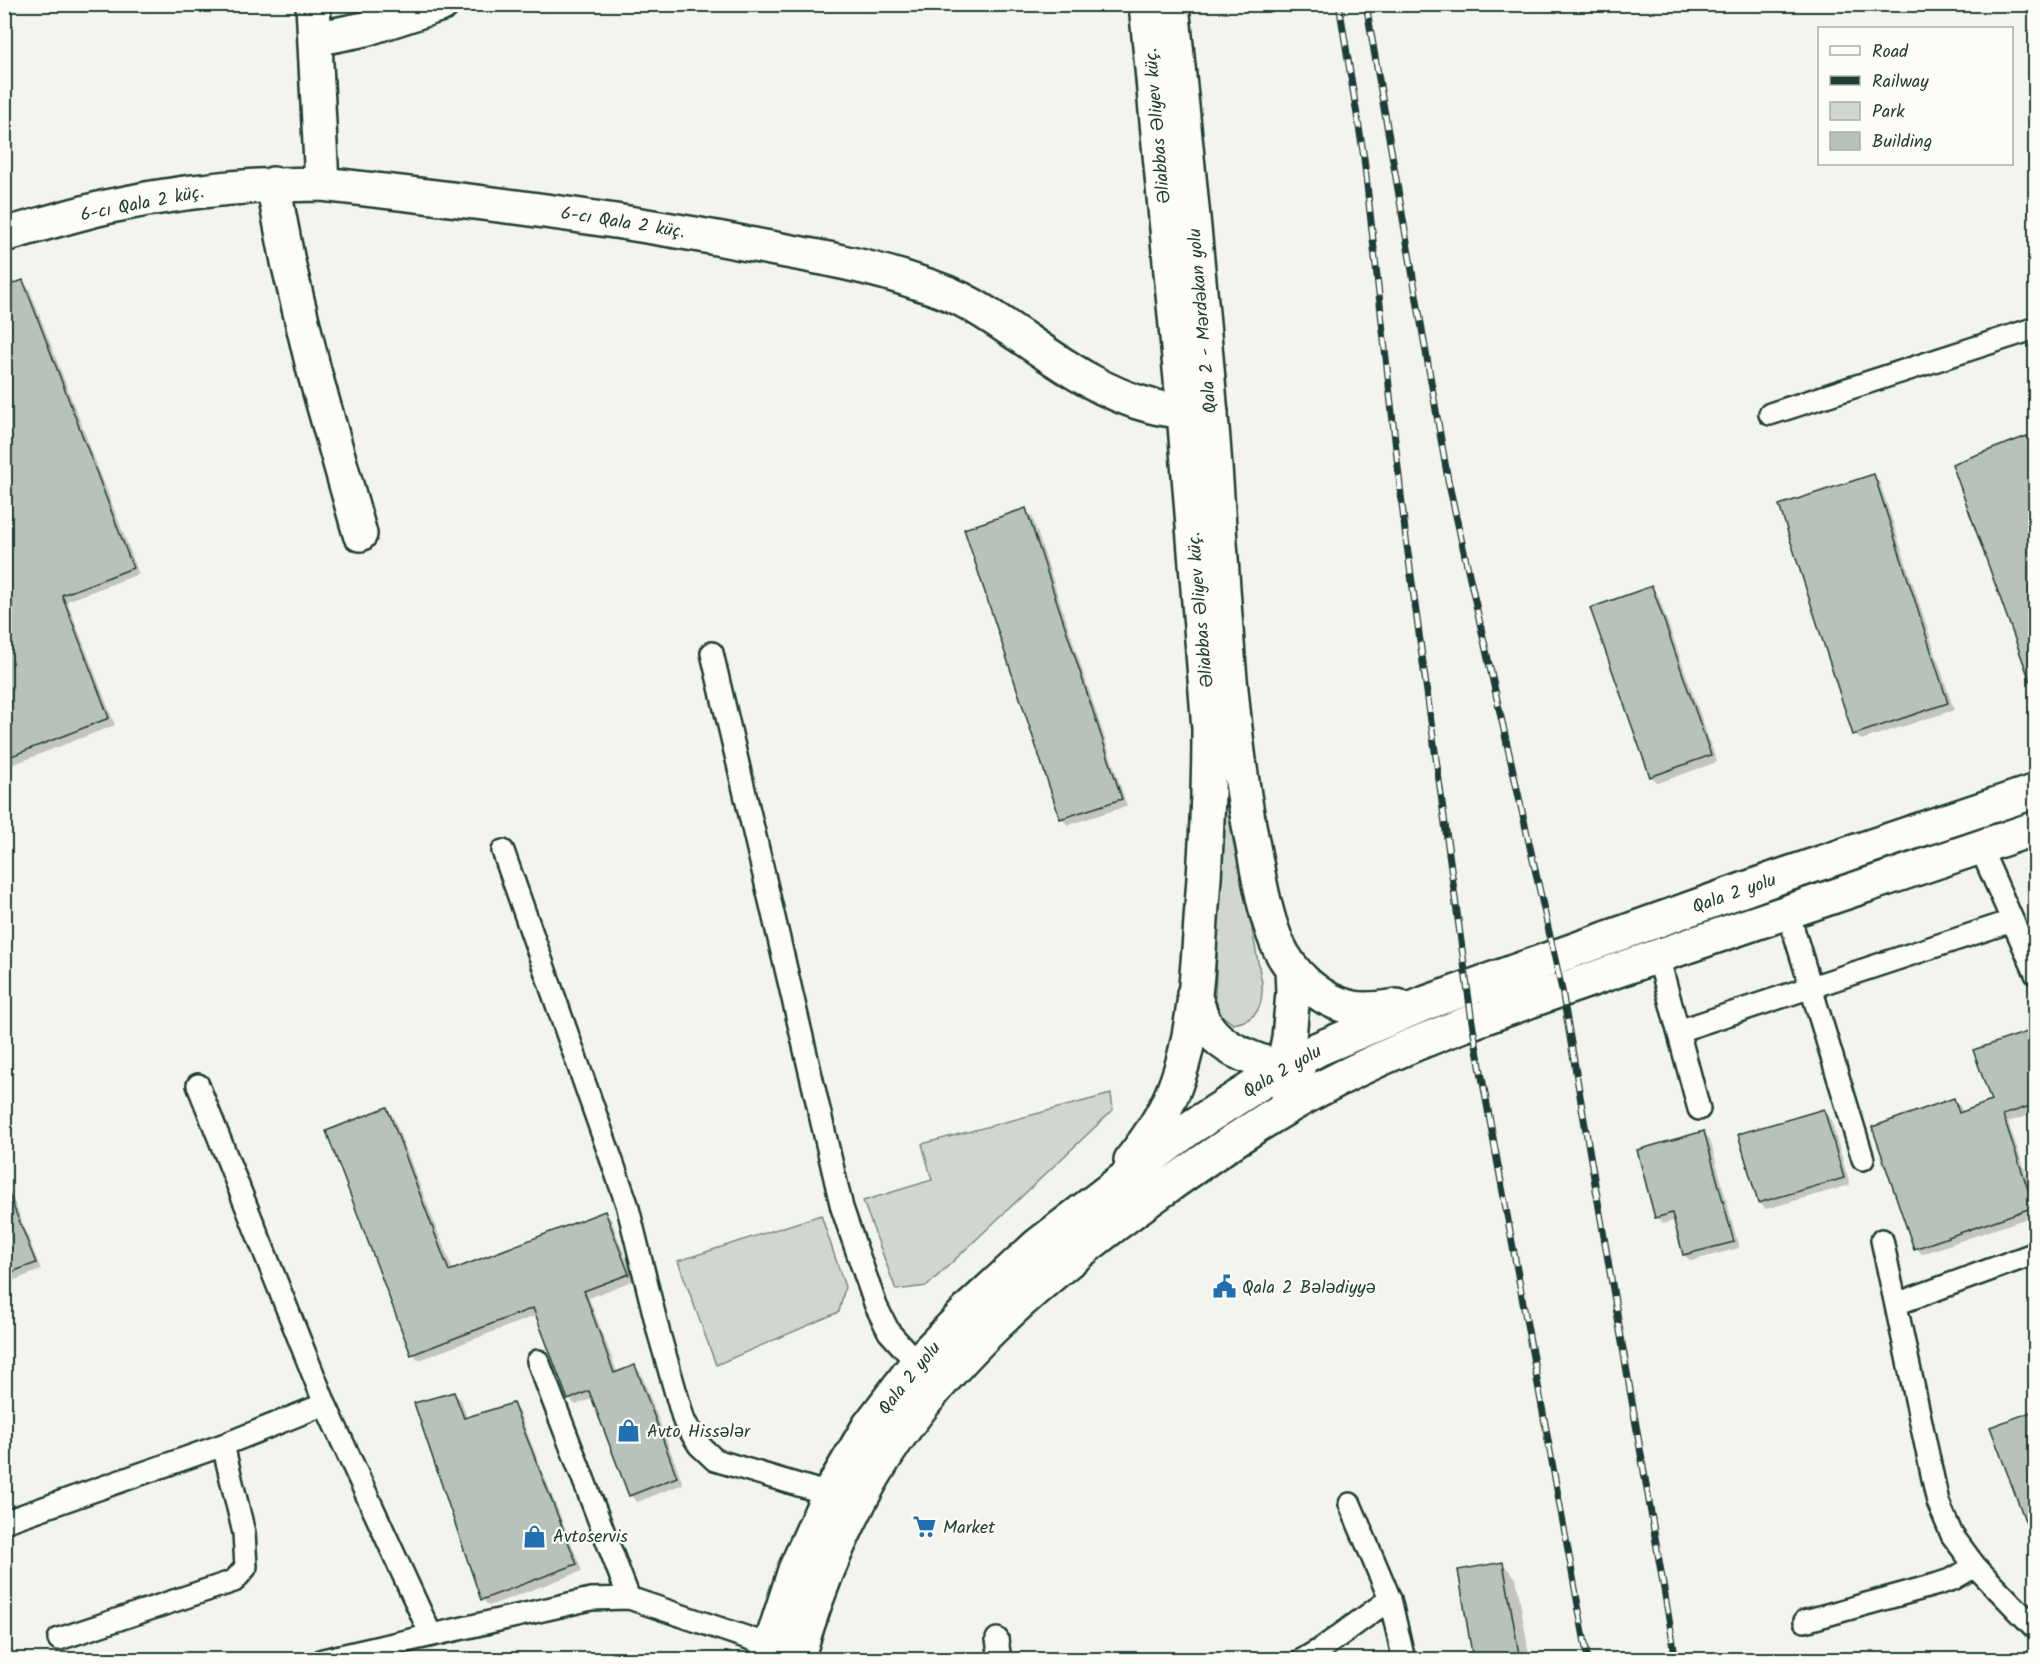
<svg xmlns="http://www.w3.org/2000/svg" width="2040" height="1664" font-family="Kalam,sans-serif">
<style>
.green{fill:#d1d6d1;stroke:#788a82;stroke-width:1.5}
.shadow{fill:#0003}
.building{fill:#b9c1bb;stroke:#1f3d34;stroke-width:1.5}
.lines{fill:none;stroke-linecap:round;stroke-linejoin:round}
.service-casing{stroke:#1f3d34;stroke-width:26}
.minor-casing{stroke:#1f3d34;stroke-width:38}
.secondary-casing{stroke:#1f3d34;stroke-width:38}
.service{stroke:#fdfcf7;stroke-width:21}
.minor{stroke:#fdfcf7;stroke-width:33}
.secondary{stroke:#fdfcf7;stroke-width:33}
.rail-casing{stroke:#1f3d34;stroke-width:7}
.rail{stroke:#fdfcf7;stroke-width:4.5;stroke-dasharray:14;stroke-linecap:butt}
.labels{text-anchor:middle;stroke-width:4.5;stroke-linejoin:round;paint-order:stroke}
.street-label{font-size:18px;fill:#1f3d34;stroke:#fdfcf7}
.poi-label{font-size:18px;fill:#1f3d34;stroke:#fdfcf7;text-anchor:start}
</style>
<rect width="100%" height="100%" fill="#f4f4ef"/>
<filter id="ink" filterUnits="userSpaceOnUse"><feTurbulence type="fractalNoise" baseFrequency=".0167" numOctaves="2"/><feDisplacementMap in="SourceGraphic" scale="12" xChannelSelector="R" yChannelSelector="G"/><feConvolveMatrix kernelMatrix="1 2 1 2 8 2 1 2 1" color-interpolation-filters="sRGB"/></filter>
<g filter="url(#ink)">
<!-- green -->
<path class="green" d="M 1224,780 L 1262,983 C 1263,1007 1258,1020 1233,1024 L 1220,1014 L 1215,998 Z
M 1111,1094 L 1113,1110 L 927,1286 L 896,1290 L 863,1201 L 932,1180 L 922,1144 Z
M 821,1215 L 845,1287 L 839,1312 L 716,1365 L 678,1261 Z"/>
<!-- shadow -->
<path class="shadow" d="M 23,282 L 29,288 L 139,574 L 67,601 L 115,725 L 4,768 L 4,289 Z
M 2027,438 L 2033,444 L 2036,450 L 2036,685 L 2031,681 L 1954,465 Z
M 1874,476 L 1880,483 L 1954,710 L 1861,740 L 1854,734 Z
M 1025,510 L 1032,516 L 1127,806 L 1068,825 L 1062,819 L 966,530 Z
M 1652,588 L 1658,595 L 1717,762 L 1658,783 L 1651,776 Z
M 2036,1030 L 2036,1113 L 2008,1122 L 2036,1202 L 2036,1215 L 1922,1254 L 1916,1248 L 1954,1099 L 1960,1106 L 1963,1113 L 1993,1102 Z
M 387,1109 L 393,1116 L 453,1271 L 604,1213 L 611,1219 L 634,1280 L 589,1298 L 618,1374 L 635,1367 L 641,1373 L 683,1484 L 637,1502 L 630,1495 L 593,1398 L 576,1405 L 569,1399 L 537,1315 L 419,1360 L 413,1354 Z
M 1824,1110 L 1830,1117 L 1850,1185 L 1766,1209 L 1759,1203 Z
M 1704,1133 L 1710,1139 L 1739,1248 L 1691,1261 L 1684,1255 L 1675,1220 L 1663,1224 L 1657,1217 Z
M 4,1176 L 41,1270 L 4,1284 Z
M 454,1393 L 461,1400 L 467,1418 L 513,1405 L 519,1412 L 582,1571 L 489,1606 L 482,1599 Z
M 1503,1564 L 1516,1578 L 1530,1660 L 1474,1660 Z"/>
<!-- building -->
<path class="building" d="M 23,280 L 133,568 L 62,595 L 109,718 L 4,759 L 4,287 Z
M 2027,436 L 2036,459 L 2036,679 L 2030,681 L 1952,464 Z
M 1874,474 L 1948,703 L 1853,735 L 1779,505 Z
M 1026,508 L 1122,799 L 1060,819 L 964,529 Z
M 1652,586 L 1711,755 L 1650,777 L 1590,608 Z
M 2036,1029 L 2036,1104 L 2003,1115 L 2034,1207 L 1914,1249 L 1872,1127 L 1954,1098 L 1959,1113 L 1991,1101 L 1973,1050 Z
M 387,1107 L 449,1271 L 605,1211 L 629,1274 L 584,1291 L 614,1373 L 635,1365 L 677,1477 L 629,1496 L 589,1391 L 568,1400 L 533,1308 L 411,1355 L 326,1131 Z
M 1824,1109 L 1844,1178 L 1758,1203 L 1738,1134 Z
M 1704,1131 L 1734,1242 L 1683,1255 L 1672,1213 L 1655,1218 L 1637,1150 Z
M 4,1183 L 36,1263 L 4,1275 Z
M 454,1392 L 464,1418 L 513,1403 L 577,1564 L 481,1600 L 414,1403 Z
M 2036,1410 L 2036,1550 L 1990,1427 Z
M 1503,1562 L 1520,1660 L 1473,1660 L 1458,1570 Z"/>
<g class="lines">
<defs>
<path id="service" d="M 1770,414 L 2036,328
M 712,653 L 842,1208 L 876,1306 L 889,1332 L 917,1363
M 1980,847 L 2036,974
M 503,851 L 627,1204 L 659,1334 L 684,1421 L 699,1445 L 715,1460 L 829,1494
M 1788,912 L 1863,1159
M 1658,956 L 1699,1109
M 1678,1031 L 2012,921
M 198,1085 L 325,1404
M 1882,1240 L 1938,1502 L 1952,1535 L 1975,1566 L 2034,1627
M 1896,1304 L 2036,1253
M 538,1361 L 629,1598
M 1350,1504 L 1390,1599 L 1404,1660
M 4,1522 L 223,1445 L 325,1404 L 431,1635
M 1805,1621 L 1938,1584 L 1953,1579 L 1975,1566
M 59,1639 L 234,1581 L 246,1567 L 244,1533 L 223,1445
M 997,1639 L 1000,1660
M 323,1660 L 591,1599 L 629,1598 L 769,1645
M 1302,1660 L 1321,1649 L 1390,1599"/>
<path id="minor" d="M 313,4 L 322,184
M 315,39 L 365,29 L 442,4
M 273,184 L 288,262 L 314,371 L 360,534
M 4,235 C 40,225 75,214 111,206 C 180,191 251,184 322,184 C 463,200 604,216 743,243 C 801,254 860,263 916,282 C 936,288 955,295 972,305 C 1031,339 1084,389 1151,406 C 1171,411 1191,412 1211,413"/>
<path id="secondary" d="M 1172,4 C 1187,163 1205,322 1216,481 C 1224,599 1229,719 1251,836 C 1258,871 1263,909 1277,943 C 1291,974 1319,1001 1353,1008 C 1367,1011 1383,1008 1397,1006
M 1194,994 C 1197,1003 1200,1013 1204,1021 C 1220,1053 1267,1064 1298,1073
M 1280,1082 L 1289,1038 L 1293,993 L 1292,968
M 1131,1160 C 1151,1135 1168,1109 1178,1078 C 1194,1033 1198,968 1201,920 C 1206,856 1209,793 1209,729 L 1184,412 L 1146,4
M 766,1660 L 795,1570 L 829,1494 L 869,1426 L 917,1363 L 972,1306 L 1038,1245 L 1190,1128 L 1282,1069 L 1318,1049 L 1426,1003 L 1779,877 L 2036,791
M 797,1660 C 817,1587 854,1501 897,1439 C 967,1339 1065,1259 1164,1189 C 1217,1151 1271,1114 1329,1084 C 1415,1039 1507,1009 1598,977 C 1743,926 1890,878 2036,828"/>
</defs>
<!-- service casing -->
<use href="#service" class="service-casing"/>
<!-- minor casing -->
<use href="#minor" class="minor-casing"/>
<!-- secondary casing -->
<use href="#secondary" class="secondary-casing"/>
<!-- service -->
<use href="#service" class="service"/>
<!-- minor -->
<use href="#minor" class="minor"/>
<!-- secondary -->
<use href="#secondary" class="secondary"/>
<defs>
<path id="rail" d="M 1339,4 L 1364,158 L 1405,531 L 1472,1022 L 1588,1660
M 1366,4 L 1448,480 L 1562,990 L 1676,1660"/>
</defs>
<!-- rail casing -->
<use href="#rail" class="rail-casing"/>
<!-- rail -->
<use href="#rail" class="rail"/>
</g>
</g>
<!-- icons -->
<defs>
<symbol id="civic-bare" viewBox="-9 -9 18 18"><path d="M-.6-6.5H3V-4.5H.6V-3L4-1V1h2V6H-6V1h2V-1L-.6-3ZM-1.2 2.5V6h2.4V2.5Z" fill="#1f6fb2" stroke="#fdfcf7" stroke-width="2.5" paint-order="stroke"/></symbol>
<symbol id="shop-bare" viewBox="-9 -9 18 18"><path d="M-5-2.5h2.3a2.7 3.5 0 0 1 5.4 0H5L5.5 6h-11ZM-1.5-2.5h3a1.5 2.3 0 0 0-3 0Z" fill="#1f6fb2" stroke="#fdfcf7" stroke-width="2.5" paint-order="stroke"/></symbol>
<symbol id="supermarket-bare" viewBox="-9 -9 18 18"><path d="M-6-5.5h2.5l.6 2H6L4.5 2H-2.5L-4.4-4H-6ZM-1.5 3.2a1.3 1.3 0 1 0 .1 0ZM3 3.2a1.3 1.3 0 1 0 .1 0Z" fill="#1f6fb2" stroke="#fdfcf7" stroke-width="2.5" paint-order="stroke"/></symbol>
</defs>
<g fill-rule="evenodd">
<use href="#civic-bare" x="1208" y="1270" width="33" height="33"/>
<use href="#shop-bare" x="612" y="1414" width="33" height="33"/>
<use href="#supermarket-bare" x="908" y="1510" width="33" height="33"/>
<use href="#shop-bare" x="518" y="1520" width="33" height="33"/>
</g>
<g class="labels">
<!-- street labels -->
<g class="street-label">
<text transform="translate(1157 126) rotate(-95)" y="6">Əliabbas Əliyev küç.</text>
<text transform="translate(142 203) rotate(-11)" y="6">6-cı Qala 2 küç.</text>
<text transform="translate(623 222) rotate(9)" y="6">6-cı Qala 2 küç.</text>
<text transform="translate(1202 321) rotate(-95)" y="6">Qala 2 - Mərdəkan yolu</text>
<text transform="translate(1200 610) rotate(-95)" y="6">Əliabbas Əliyev küç.</text>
<text transform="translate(1734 893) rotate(-19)" y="6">Qala 2 yolu</text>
<text transform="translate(1282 1071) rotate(-30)" y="6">Qala 2 yolu</text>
<text transform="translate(909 1378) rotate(-51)" y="6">Qala 2 yolu</text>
</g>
<!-- poi labels -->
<g class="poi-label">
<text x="1242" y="1293">Qala 2 Bələdiyyə</text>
<text x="647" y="1437">Avto Hissələr</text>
<text x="943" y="1533">Market</text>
<text x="553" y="1542">Avtoservis</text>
</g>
</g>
<!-- margin -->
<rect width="2040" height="1664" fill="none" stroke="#fdfcf7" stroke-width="24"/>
<rect x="12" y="12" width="2016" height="1640" fill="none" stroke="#1f3d34" stroke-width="2" filter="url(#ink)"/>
<!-- legend -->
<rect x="1818" y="27" width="195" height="138" fill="#fdfcf7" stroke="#a4b0a9" stroke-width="1.5"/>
<rect x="1830" y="46" width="30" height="9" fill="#fdfcf7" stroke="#a4b0a9" stroke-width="1.5"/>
<text x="1872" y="57" font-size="18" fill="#1f3d34">Road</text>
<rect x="1830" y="76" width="30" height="9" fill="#1f3d34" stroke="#a4b0a9" stroke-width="1.5"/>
<text x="1872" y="87" font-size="18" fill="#1f3d34">Railway</text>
<rect x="1830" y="102" width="30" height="18" fill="#d1d6d1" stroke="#a4b0a9" stroke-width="1.5"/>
<text x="1872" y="117" font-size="18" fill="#1f3d34">Park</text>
<rect x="1830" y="132" width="30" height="18" fill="#b9c1bb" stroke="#a4b0a9" stroke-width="1.5"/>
<text x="1872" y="147" font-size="18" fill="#1f3d34">Building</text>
</svg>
